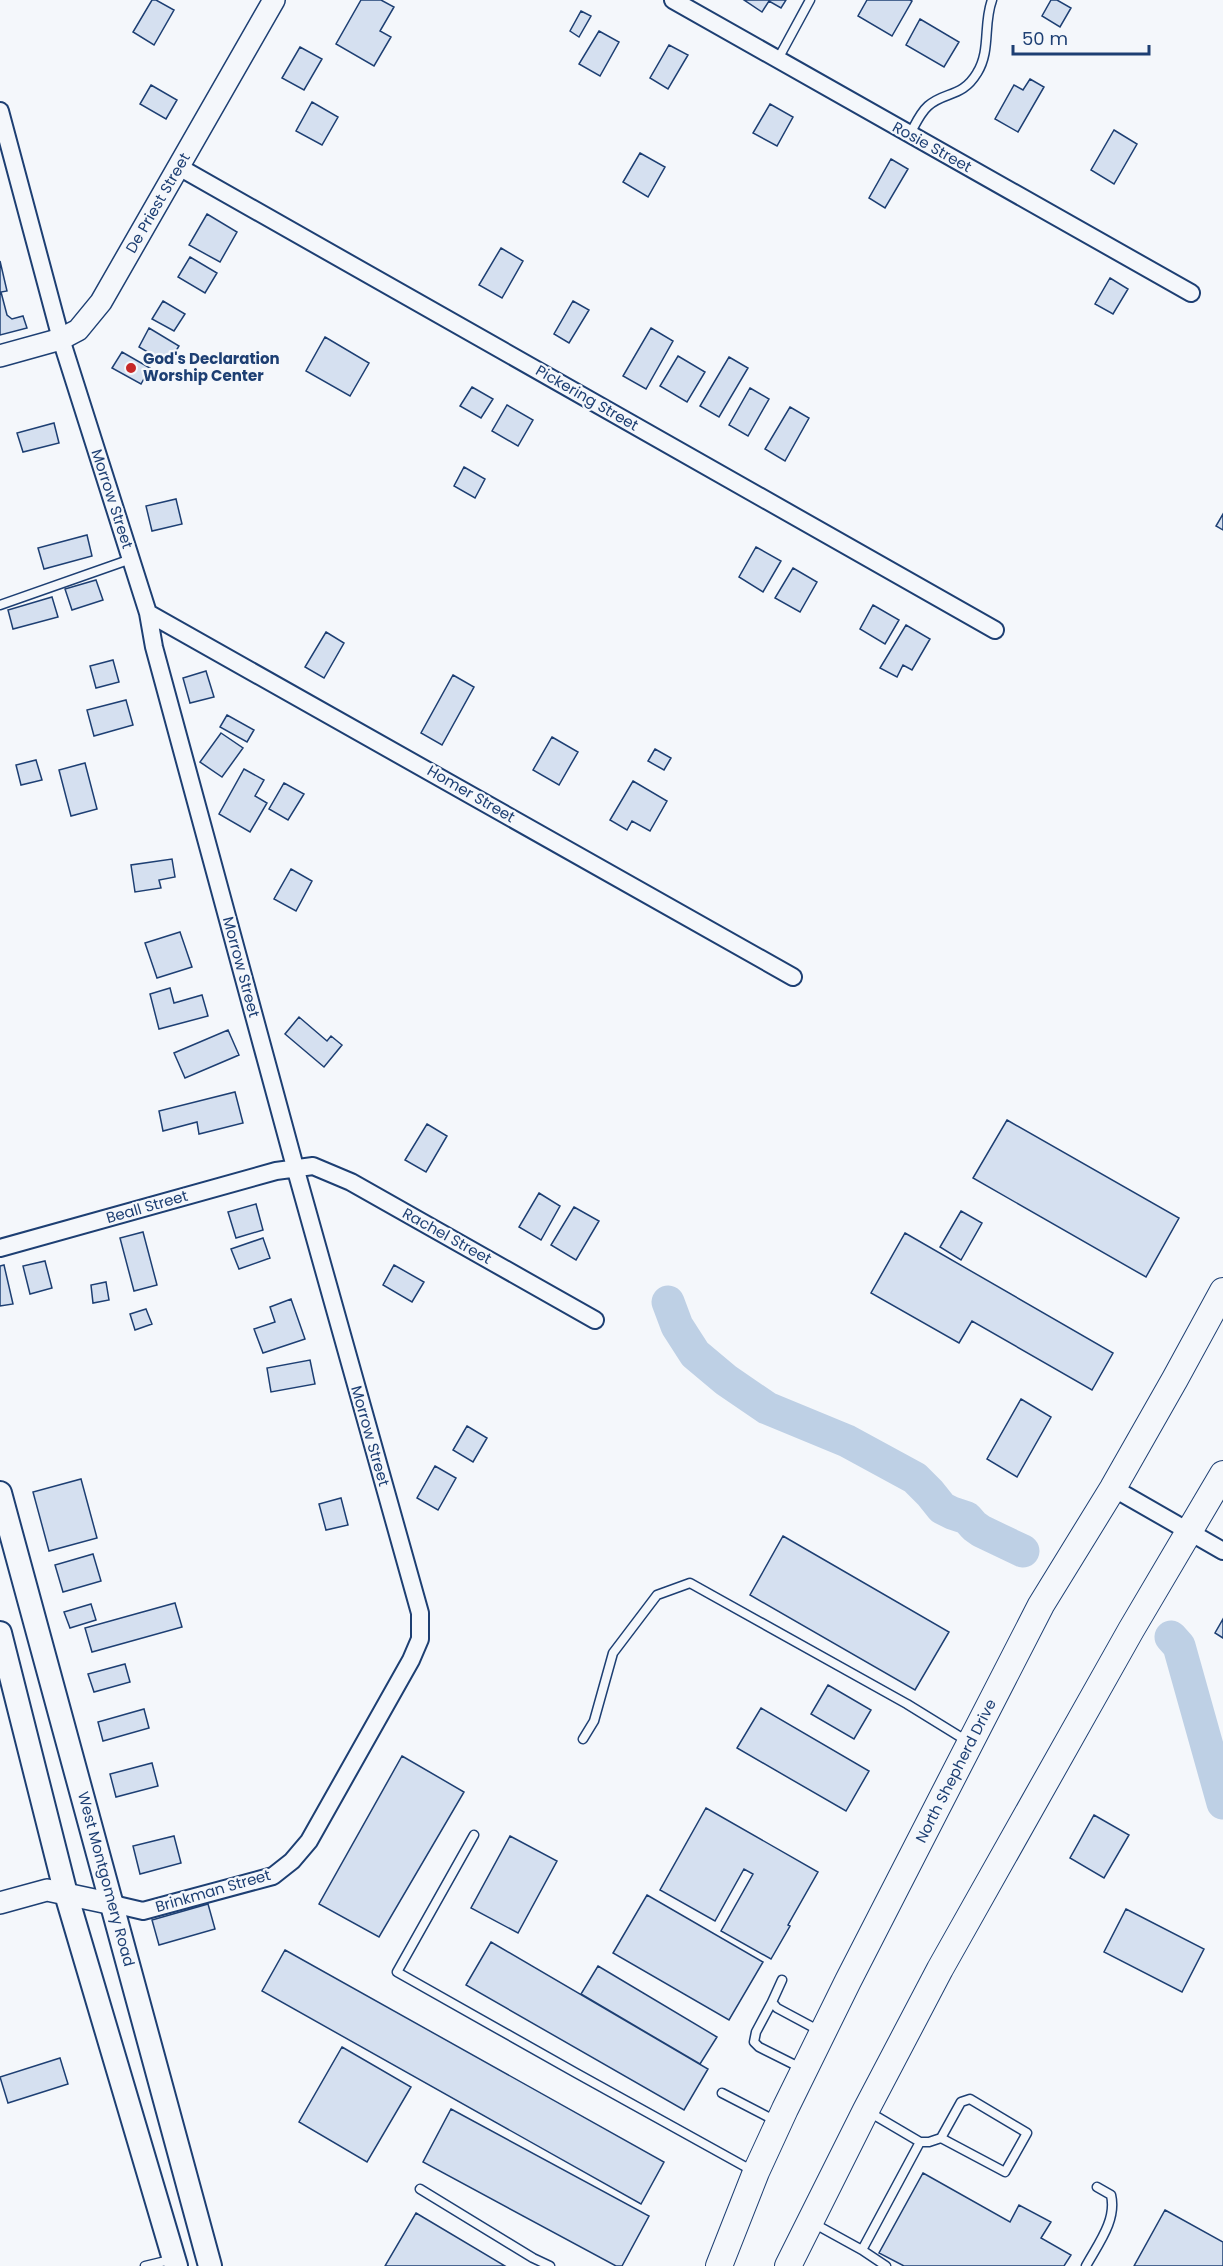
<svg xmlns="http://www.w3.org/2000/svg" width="1223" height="2266" font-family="Poppins,sans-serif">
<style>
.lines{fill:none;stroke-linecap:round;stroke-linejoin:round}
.river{stroke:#bed0e5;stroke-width:33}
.building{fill:#d5e0f0;stroke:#1d3f73;stroke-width:1.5}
.service-casing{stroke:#1d3f73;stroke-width:11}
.minor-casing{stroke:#1d3f73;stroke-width:20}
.tertiary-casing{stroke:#1d3f73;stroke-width:24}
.secondary-casing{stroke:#1d3f73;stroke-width:26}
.primary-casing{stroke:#1d3f73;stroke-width:28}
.service{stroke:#f4f7fb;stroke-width:8}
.minor{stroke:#f4f7fb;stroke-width:16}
.tertiary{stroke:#f4f7fb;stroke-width:21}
.secondary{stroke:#f4f7fb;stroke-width:22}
.primary{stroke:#f4f7fb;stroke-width:26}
.poi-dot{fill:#c62828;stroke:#f4f7fb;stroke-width:2}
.labels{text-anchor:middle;stroke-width:4.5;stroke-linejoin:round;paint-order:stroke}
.street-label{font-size:15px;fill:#1d3f73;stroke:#f4f7fb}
.poi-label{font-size:15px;font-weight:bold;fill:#1d3f73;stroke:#f4f7fb;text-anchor:start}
</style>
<rect width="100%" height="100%" fill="#f4f7fb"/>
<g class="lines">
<!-- river -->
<path class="river" d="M 668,1302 L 677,1326 L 695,1354 L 726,1380 L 767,1408 L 847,1441 L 915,1478 L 930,1493 L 942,1508 L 952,1513 L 967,1518 L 974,1526 L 981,1531 L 1023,1551
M 1171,1637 L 1179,1646 L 1223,1803"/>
</g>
<!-- building -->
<path class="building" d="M 152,0 L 156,0 L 174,10 L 154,45 L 133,32 Z
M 361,0 L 381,0 L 394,7 L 380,31 L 391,37 L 374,66 L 336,44 Z
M 744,0 L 786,0 L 781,8 L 769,1 L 762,12 Z
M 867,0 L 910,0 L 912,1 L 892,36 L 858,16 Z
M 1051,0 L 1057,0 L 1071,8 L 1060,27 L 1042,16 Z
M 581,11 L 591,16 L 579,37 L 570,31 Z
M 920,19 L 959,42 L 944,67 L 906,45 Z
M 599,31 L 619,42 L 600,76 L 579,64 Z
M 669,45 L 688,55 L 668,89 L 650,78 Z
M 300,47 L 322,59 L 304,90 L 282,78 Z
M 1030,79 L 1044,87 L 1018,132 L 995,119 L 1014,85 L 1023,90 Z
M 151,85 L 177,100 L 166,119 L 140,104 Z
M 312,102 L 338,117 L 322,145 L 296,131 Z
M 770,104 L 793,117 L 777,146 L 753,133 Z
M 1114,130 L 1137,144 L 1114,184 L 1091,170 Z
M 640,153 L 665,167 L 648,197 L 623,182 Z
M 891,159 L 908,169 L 885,208 L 869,198 Z
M 207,214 L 237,232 L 220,262 L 189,245 Z
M 501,248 L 523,261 L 502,298 L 479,285 Z
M 190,257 L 217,273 L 205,293 L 178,277 Z
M 0,261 L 7,291 L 1,292 L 7,315 L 12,319 L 23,316 L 27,328 L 0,335 Z
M 1110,278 L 1128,289 L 1113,314 L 1095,304 Z
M 163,301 L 185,314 L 174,331 L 152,319 Z
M 573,301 L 589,310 L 569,343 L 554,334 Z
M 149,328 L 179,346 L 168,364 L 139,347 Z
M 651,328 L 673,341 L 646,389 L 623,376 Z
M 325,337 L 369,363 L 350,396 L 306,371 Z
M 122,352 L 150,368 L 141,384 L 112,368 Z
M 678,356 L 705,372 L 687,402 L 660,386 Z
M 729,357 L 748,368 L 719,417 L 700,406 Z
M 472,387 L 493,399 L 481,418 L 460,406 Z
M 750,388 L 769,399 L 748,436 L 729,425 Z
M 507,405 L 533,420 L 518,446 L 492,431 Z
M 790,407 L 809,418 L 785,461 L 765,449 Z
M 54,423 L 59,443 L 23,452 L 17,433 Z
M 464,467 L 485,479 L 475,498 L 454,486 Z
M 176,499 L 182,524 L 152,531 L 146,506 Z
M 1223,514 L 1223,530 L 1216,526 Z
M 87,535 L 92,556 L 44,569 L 38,548 Z
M 756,547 L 781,561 L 763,592 L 739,577 Z
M 793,568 L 817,582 L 800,612 L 775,598 Z
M 96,580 L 103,600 L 72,610 L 65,589 Z
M 52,597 L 58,617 L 13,629 L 8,610 Z
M 873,605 L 899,620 L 885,644 L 860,629 Z
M 906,625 L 930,639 L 912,670 L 903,665 L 897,677 L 880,668 Z
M 326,632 L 344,643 L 324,678 L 305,667 Z
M 113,660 L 119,682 L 96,688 L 90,666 Z
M 206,671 L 214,697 L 190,703 L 183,678 Z
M 453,675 L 474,687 L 442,745 L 421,733 Z
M 126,700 L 133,725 L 94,736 L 87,710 Z
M 227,715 L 254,730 L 247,742 L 220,727 Z
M 221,733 L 243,748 L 222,777 L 200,762 Z
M 552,737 L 578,752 L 559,785 L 533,770 Z
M 655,749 L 671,758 L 664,770 L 648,761 Z
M 36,760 L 42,780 L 21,785 L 16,765 Z
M 85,763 L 97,809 L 71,816 L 59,770 Z
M 244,769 L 264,780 L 255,796 L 267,803 L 250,832 L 219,814 Z
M 633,781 L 667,801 L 650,831 L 632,821 L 627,830 L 610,820 Z
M 284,783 L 304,794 L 288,820 L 269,809 Z
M 172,859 L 175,877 L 159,880 L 161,888 L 135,892 L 131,865 Z
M 291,869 L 312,881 L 296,911 L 274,899 Z
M 180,932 L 192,967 L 157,978 L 145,943 Z
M 170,988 L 174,1003 L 202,995 L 208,1016 L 159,1029 L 150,994 Z
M 299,1017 L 327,1041 L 331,1036 L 342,1045 L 324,1067 L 285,1034 Z
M 228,1030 L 239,1055 L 185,1078 L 174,1053 Z
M 235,1092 L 243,1123 L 199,1134 L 197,1122 L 163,1131 L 159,1111 Z
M 1007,1120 L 1179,1218 L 1146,1277 L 973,1178 Z
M 427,1124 L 447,1136 L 426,1172 L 405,1160 Z
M 539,1193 L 560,1206 L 541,1240 L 519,1227 Z
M 256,1204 L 263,1230 L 236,1238 L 228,1212 Z
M 574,1207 L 599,1221 L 576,1260 L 551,1245 Z
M 961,1211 L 982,1223 L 961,1260 L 940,1247 Z
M 143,1232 L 157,1285 L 134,1291 L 120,1238 Z
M 905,1233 L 1113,1353 L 1092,1390 L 972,1321 L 959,1343 L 871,1293 Z
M 263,1238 L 270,1258 L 239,1269 L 231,1249 Z
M 45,1261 L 52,1288 L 30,1294 L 23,1266 Z
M 4,1265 L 13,1304 L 0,1306 L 0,1266 Z
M 394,1265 L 424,1282 L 412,1302 L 383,1285 Z
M 106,1282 L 109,1300 L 93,1303 L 91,1285 Z
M 291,1299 L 305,1339 L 263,1353 L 254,1329 L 275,1322 L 270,1307 Z
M 146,1309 L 152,1324 L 135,1330 L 130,1314 Z
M 310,1360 L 315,1384 L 271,1392 L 267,1368 Z
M 1021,1399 L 1051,1417 L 1017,1477 L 987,1459 Z
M 467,1426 L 487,1438 L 473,1462 L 453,1450 Z
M 435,1466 L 456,1478 L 438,1510 L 417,1498 Z
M 81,1479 L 97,1538 L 49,1551 L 33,1492 Z
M 341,1498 L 348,1525 L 326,1530 L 319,1504 Z
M 783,1536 L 949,1632 L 915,1690 L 750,1595 Z
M 93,1554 L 101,1581 L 63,1592 L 55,1565 Z
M 175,1603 L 182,1627 L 92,1652 L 85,1628 Z
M 91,1604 L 96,1620 L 70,1628 L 64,1612 Z
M 1223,1619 L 1223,1638 L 1215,1633 Z
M 125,1664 L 130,1682 L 94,1692 L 88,1674 Z
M 828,1685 L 871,1710 L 854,1739 L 811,1714 Z
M 761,1708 L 869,1771 L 846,1811 L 737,1748 Z
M 144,1709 L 149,1728 L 103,1741 L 98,1722 Z
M 402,1756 L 464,1792 L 379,1937 L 319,1904 Z
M 152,1763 L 158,1786 L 116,1797 L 110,1774 Z
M 706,1808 L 818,1872 L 788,1925 L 790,1926 L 771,1959 L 721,1931 L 753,1874 L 744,1869 L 715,1921 L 660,1890 Z
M 1094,1815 L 1129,1835 L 1104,1878 L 1070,1858 Z
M 174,1836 L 181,1863 L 140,1874 L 133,1846 Z
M 510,1836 L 557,1861 L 518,1933 L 471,1908 Z
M 647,1895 L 763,1962 L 729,2020 L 613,1953 Z
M 208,1904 L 215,1929 L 159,1945 L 152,1920 Z
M 1126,1909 L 1204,1949 L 1182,1992 L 1104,1952 Z
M 491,1942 L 708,2069 L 684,2110 L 466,1985 Z
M 285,1950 L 664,2162 L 641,2204 L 262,1991 Z
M 598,1966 L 717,2037 L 700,2064 L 581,1994 Z
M 342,2047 L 411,2087 L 367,2162 L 299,2122 Z
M 60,2058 L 68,2084 L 8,2103 L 0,2077 Z
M 451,2109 L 649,2216 L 622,2266 L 616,2266 L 423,2162 Z
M 923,2173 L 1010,2222 L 1019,2205 L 1051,2222 L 1041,2238 L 1071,2255 L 1064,2266 L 904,2266 L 879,2253 Z
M 1165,2210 L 1223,2242 L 1223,2266 L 1134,2266 Z
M 416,2213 L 505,2266 L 385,2266 Z"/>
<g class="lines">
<defs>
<path id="service" d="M 778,59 L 810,0
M 910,134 C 915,125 920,113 928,106 C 945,91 962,98 977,73 C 991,51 983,24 992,0
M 0,605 L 131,559
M 583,1739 L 594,1721 L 613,1653 L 657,1595 L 690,1583 L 907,1704 L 967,1741
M 474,1835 L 397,1972 L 576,2073 L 753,2171
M 782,1980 L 772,2002 L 777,2008 L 820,2031
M 772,2002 L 756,2032 L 754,2042 L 759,2047 L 801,2068
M 722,2093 L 776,2121
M 920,2142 L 929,2142 L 941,2138 L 1005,2172 L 1027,2133 L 970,2099 L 961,2102 L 941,2138
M 420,2189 L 533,2258 L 550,2266
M 813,2223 L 862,2250 L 920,2142 L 869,2112
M 862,2250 L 886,2266
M 145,2266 L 174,2259
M 1086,2266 C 1098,2244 1117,2220 1111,2195 L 1097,2187"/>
<path id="minor" d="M 673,0 L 1191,293
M 0,111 L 61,339 L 148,613 L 154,647 L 295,1167 L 420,1613 L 420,1639 L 411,1660 L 309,1841 L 292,1861 L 273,1876 L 143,1911 L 113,1904
M 179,167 L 995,630
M 148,613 L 793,977
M 0,1248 L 276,1171 L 313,1166 L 351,1182 L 595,1320
M 1113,1488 L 1223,1551"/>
<path id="tertiary" d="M 0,356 L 61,339 L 78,330 L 101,302 L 274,0
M 0,1903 L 47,1890 L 113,1904"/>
<path id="secondary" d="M 0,1493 L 210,2266
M 0,1633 L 66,1894 L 176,2266"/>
<path id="primary" d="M 719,2266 L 756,2172 L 785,2109 L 848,1981 L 1041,1605 L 1113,1488 L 1175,1379 L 1223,1291
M 788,2266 L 866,2110 L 940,1969 L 1131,1630 L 1223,1474"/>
</defs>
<!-- service casing -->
<use href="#service" class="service-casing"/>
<!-- minor casing -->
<use href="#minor" class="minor-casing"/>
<!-- tertiary casing -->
<use href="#tertiary" class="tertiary-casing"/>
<!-- secondary casing -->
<use href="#secondary" class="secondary-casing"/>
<!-- primary casing -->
<use href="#primary" class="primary-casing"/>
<!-- service -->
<use href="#service" class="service"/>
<!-- minor -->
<use href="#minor" class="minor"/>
<!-- tertiary -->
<use href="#tertiary" class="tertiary"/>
<!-- secondary -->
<use href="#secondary" class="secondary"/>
<!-- primary -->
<use href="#primary" class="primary"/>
</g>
<!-- markers -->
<circle class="poi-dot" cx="131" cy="368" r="6"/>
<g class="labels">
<!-- street labels -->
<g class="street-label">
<text transform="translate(932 147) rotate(29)" y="5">Rosie Street</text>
<text transform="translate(158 203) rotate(-60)" y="5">De Priest Street</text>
<text transform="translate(587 398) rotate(30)" y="5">Pickering Street</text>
<text transform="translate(112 499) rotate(72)" y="5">Morrow Street</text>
<text transform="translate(471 794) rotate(30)" y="5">Homer Street</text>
<text transform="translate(241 967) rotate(75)" y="5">Morrow Street</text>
<text transform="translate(147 1207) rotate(-16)" y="5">Beall Street</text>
<text transform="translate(447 1236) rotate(29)" y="5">Rachel Street</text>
<text transform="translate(370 1436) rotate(74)" y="5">Morrow Street</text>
<text transform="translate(956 1771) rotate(-63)" y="5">North Shepherd Drive</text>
<text transform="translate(106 1879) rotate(75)" y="5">West Montgomery Road</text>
<text transform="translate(213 1891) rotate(-16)" y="5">Brinkman Street</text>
</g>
<!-- poi labels -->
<g class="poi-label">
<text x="143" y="364">God's Declaration<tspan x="143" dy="17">Worship Center</tspan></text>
</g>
</g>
<!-- scale -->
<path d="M1013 45v9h136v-9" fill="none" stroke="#1d3f73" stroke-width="3"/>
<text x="1022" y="45" font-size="18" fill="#1d3f73" stroke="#f4f7fb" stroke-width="4.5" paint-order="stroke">50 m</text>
</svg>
